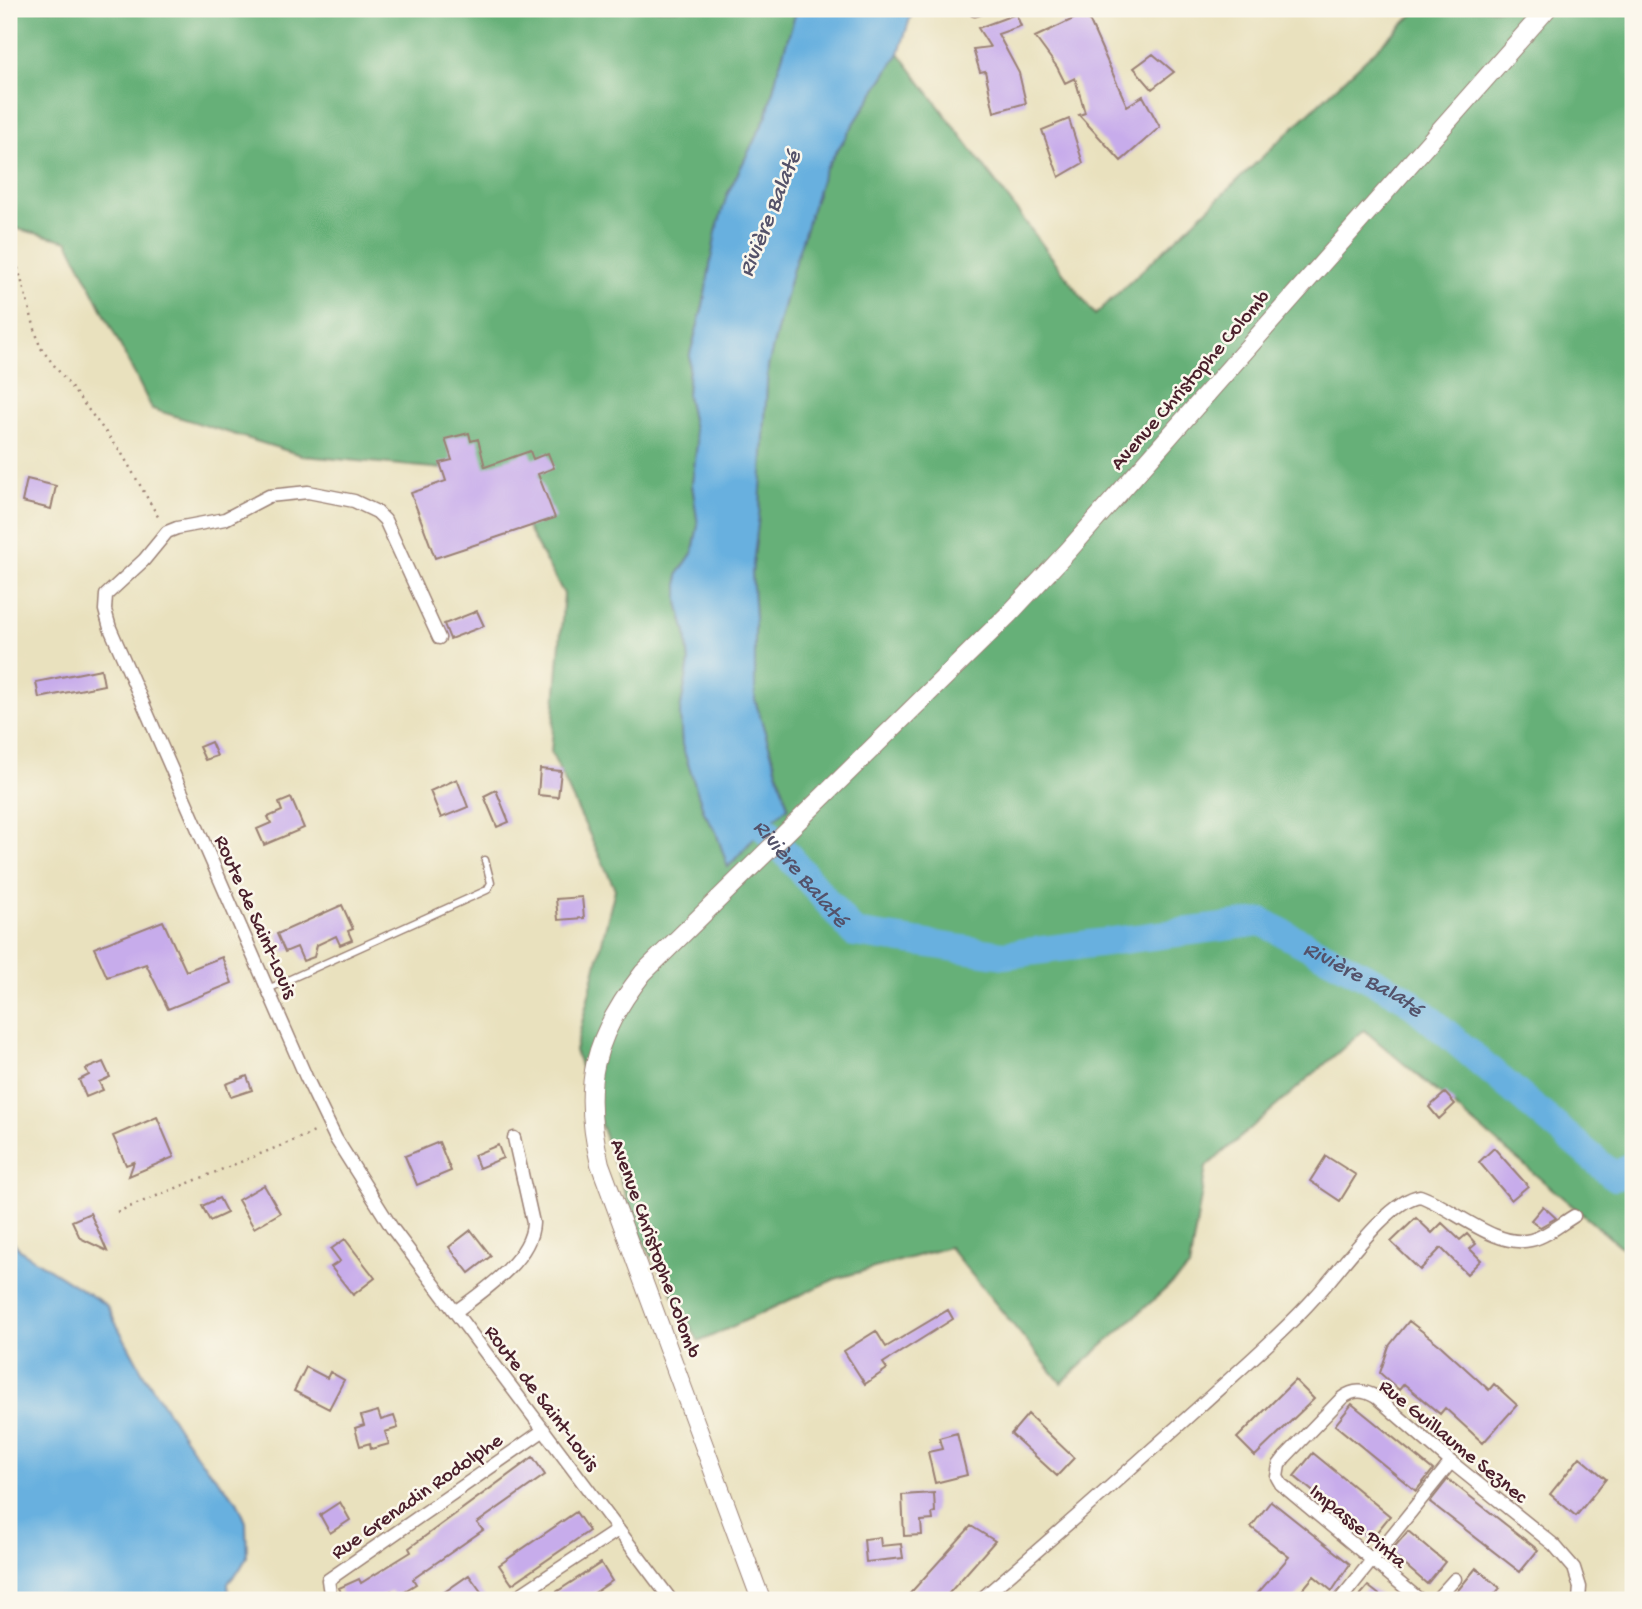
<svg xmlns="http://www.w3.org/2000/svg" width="1642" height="1609" font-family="'Gochi Hand',sans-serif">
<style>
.forest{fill:#66b078;stroke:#586852;stroke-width:2}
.water{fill:#67b0df;stroke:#586885;stroke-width:2}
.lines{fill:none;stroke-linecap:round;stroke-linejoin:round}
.river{stroke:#67b0df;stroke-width:28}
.building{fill:#c7aceb}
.lane-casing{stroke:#9a8074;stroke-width:9}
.street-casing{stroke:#9a8074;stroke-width:15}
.secondary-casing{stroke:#9a8074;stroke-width:20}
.path{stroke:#9a8074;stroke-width:2.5;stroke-dasharray:2 5;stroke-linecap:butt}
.lane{stroke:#fff;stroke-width:6}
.street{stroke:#fff;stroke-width:12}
.secondary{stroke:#fff;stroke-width:18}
.labels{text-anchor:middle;stroke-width:5;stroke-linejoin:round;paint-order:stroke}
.street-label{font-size:21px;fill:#4a1f2b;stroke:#fbf7ec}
.water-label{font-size:23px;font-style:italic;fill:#54526a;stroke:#fbf7ec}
</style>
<rect width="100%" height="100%" fill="#fbf7ec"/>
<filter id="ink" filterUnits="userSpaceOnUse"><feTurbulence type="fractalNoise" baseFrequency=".0143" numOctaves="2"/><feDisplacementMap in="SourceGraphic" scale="14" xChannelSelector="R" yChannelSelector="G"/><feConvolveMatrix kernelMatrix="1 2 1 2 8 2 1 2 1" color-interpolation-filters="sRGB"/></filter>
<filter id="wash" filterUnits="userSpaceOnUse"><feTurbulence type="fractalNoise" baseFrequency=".00686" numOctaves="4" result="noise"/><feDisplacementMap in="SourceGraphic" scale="28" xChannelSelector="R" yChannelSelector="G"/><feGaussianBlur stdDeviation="1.57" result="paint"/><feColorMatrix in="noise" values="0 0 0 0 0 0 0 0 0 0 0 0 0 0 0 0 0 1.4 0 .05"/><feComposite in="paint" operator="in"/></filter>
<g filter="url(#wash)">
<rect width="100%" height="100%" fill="#e9e1be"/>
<!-- forest -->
<path class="forest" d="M 9,9 L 797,9 L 778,70 L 767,115 L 727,195 L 716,232 L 703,306 L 690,354 L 687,395 L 697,444 L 692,484 L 698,525 L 693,552 L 678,574 L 678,602 L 686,633 L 689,663 L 680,712 L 682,745 L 704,812 L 716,832 L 728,867 L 763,828 L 788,806 L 755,700 L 755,618 L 752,573 L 760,507 L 768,366 L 792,272 L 824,171 L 899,53 L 1095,315 L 1419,9 L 1633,9 L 1633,1257 L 1364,1030 L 1206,1167 L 1189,1268 L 1061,1383 L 949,1247 L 835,1279 L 699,1342 L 639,1233 L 575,1051 L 615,889 L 551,752 L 564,594 L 497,474 L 304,456 L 152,409 L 68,241 L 9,227 Z"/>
<!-- water -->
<path class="water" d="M 797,9 L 913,9 L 899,53 L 824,171 L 792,272 L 768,366 L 760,507 L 752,573 L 755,618 L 755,700 L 788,807 L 763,828 L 728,867 L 716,832 L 704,812 L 682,745 L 680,712 L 689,663 L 686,633 L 678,602 L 678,574 L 693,552 L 698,525 L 692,484 L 697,444 L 687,395 L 690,354 L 703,306 L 716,232 L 727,195 L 767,115 L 778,70 Z
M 9,1236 L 21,1251 L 106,1305 L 143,1373 L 184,1437 L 200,1460 L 237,1501 L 246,1522 L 247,1557 L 240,1569 L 228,1583 L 229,1600 L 9,1600 Z"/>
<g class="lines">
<!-- river -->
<path class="river" id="s1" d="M 740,799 L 854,933 L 1004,955 L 1262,922 L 1403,996 L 1615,1177 L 1633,1165"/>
</g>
<g id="blocks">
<!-- building -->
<path class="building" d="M 1086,13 L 1127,106 L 1143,96 L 1160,127 L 1121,161 L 1079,115 L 1085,113 L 1075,78 L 1065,83 L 1057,67 L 1035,37 Z
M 1016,14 L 1021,26 L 998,34 L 1019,73 L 1026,103 L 994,112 L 985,71 L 980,72 L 973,49 L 990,47 L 978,28 Z
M 1153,54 L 1174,72 L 1152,89 L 1134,68 Z
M 1069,119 L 1083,163 L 1059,177 L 1042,130 Z
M 469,433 L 471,441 L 478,439 L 485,467 L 530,451 L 533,459 L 548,453 L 554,468 L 538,474 L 555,518 L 435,558 L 411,493 L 446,481 L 440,463 L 452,460 L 445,439 Z
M 27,479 L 56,486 L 51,509 L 22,502 Z
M 477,611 L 484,626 L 450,639 L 444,624 Z
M 101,669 L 104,685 L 39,698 L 36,682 Z
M 211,742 L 217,756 L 205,760 L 199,747 Z
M 540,769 L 561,771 L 558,797 L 538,795 Z
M 457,779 L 468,807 L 441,818 L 430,791 Z
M 496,790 L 509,822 L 497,827 L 484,796 Z
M 291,798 L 304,828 L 264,845 L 257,829 L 271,823 L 268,817 L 282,811 L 279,803 Z
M 582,897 L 584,918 L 558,920 L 556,899 Z
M 342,905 L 353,929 L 348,931 L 352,940 L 340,945 L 336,936 L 317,945 L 314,957 L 303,961 L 297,947 L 285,952 L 277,934 Z
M 163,921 L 186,971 L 222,957 L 232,983 L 168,1009 L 146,964 L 107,977 L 94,948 Z
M 103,1062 L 110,1077 L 99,1082 L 103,1090 L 86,1097 L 79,1080 L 89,1075 L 86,1069 Z
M 247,1076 L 252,1090 L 231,1097 L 226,1084 Z
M 1445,1093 L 1455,1104 L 1439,1119 L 1429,1107 Z
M 157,1117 L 174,1157 L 129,1176 L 134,1162 L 126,1165 L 113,1136 Z
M 439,1142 L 451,1171 L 417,1185 L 405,1156 Z
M 498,1145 L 503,1158 L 479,1168 L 474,1155 Z
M 1494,1148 L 1528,1186 L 1511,1200 L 1479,1162 Z
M 1326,1156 L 1356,1175 L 1340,1201 L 1310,1181 Z
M 264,1185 L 280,1213 L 254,1228 L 238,1200 Z
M 219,1198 L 227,1213 L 210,1221 L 202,1206 Z
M 1543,1206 L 1556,1218 L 1540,1227 L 1531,1220 Z
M 90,1213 L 101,1237 L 107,1251 L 80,1238 L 72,1221 Z
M 1416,1218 L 1432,1233 L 1442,1223 L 1460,1240 L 1467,1234 L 1476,1244 L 1470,1249 L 1481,1260 L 1467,1274 L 1441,1248 L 1420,1270 L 1391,1242 Z
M 471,1230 L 491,1256 L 469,1273 L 449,1247 Z
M 345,1239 L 375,1278 L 353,1295 L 331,1267 L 340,1261 L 331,1249 Z
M 948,1310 L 953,1319 L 883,1363 L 887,1369 L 865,1384 L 844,1351 L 876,1331 L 886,1347 Z
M 1409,1321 L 1441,1346 L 1489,1390 L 1494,1384 L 1517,1405 L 1483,1443 L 1445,1408 L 1440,1414 L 1404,1384 L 1399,1390 L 1380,1373 L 1389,1346 Z
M 306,1367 L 327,1378 L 330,1372 L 344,1380 L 329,1409 L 294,1391 Z
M 1295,1380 L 1314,1399 L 1255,1456 L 1237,1438 Z
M 1352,1404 L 1433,1470 L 1416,1491 L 1335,1425 Z
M 378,1411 L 381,1420 L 394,1416 L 398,1428 L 385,1432 L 389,1444 L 371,1449 L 370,1443 L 360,1446 L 355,1428 L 364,1425 L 361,1416 Z
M 1028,1414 L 1074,1458 L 1057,1476 L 1011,1434 Z
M 957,1433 L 967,1475 L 935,1483 L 928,1452 L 942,1449 L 939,1438 Z
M 1313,1453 L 1390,1516 L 1371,1539 L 1294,1476 Z
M 533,1457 L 545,1475 L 477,1523 L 483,1530 L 413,1579 L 416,1584 L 395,1597 L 391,1591 L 377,1600 L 344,1600 L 339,1588 L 359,1579 L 361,1583 L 411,1552 L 409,1548 Z
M 1580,1457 L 1606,1479 L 1576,1516 L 1550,1494 Z
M 1448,1479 L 1538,1550 L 1520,1572 L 1430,1502 Z
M 934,1493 L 935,1512 L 932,1513 L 933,1520 L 921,1521 L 922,1535 L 904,1536 L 902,1495 Z
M 1271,1501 L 1350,1564 L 1332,1591 L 1314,1576 L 1294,1600 L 1252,1600 L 1289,1557 L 1251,1527 Z
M 340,1502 L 350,1520 L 330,1533 L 320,1515 Z
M 576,1512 L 589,1531 L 512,1584 L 499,1565 Z
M 971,1526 L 995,1541 L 943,1600 L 904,1600 Z
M 1408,1531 L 1445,1562 L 1427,1584 L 1390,1552 Z
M 880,1537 L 881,1546 L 901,1544 L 903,1558 L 866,1562 L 864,1539 Z
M 601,1563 L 612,1581 L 584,1600 L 544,1600 Z
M 1476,1568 L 1500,1588 L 1490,1600 L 1450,1600 Z
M 469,1575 L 487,1600 L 433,1600 Z
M 1368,1586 L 1386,1600 L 1356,1600 Z"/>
</g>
</g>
<g filter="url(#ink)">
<use href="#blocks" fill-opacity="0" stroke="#9a8074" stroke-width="2"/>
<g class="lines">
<defs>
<path id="lane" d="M 268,989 L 487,890 L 491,883 L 485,860"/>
<path id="street" d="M 975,10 L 978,9
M 439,638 L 385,520 L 377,512 L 354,501 L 308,492 L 269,496 L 225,519 L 177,528 L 167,532 L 144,560 L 106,595 L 105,610 L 110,628 L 306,1077 L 336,1139 L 392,1228 L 671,1600
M 455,1312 C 482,1292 532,1259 533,1223 L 514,1138
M 331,1600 L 328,1580 L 544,1430
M 512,1600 L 618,1530
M 980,1600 C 1054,1537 1127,1472 1199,1407 C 1238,1371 1280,1336 1315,1297 C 1339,1272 1388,1200 1420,1196 C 1452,1207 1496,1249 1531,1240 C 1547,1236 1561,1224 1574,1216
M 1340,1600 L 1451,1462
M 1420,1600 L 1281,1484 L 1277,1477 L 1279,1465 L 1285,1457 L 1342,1398 C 1354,1389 1364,1390 1376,1397 L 1451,1462 L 1554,1545 L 1574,1568 L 1580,1587 L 1579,1600
M 1436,1600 L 1455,1579"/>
<path id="secondary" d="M 761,1600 L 600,1164 C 581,1085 593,1037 643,973 L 1009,614 L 1068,551 L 1547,9"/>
</defs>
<!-- lane casing -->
<use href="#lane" class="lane-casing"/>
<!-- street casing -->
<use href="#street" class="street-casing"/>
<!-- secondary casing -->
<use href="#secondary" class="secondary-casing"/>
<!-- path -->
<path class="path" d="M 16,261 L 40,347 L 121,452 L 160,520
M 117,1212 L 317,1131"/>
<!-- lane -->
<use href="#lane" class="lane"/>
<!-- street -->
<use href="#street" class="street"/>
<!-- secondary -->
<use href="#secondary" class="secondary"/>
</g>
</g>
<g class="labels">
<!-- street labels -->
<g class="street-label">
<text transform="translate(1189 379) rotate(-49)" y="7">Avenue Christophe Colomb</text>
<text transform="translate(257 916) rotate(66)" y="7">Route de Saint-Louis</text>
<text transform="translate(657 1248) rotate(70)" y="7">Avenue Christophe Colomb</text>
<text transform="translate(543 1397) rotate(53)" y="7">Route de Saint-Louis</text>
<text transform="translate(1454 1440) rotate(39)" y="7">Rue Guillaume Seznec</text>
<text transform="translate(416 1495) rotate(-35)" y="7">Rue Grenadin Rodolphe</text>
<text transform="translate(1359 1525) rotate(40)" y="7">Impasse Pinta</text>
</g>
<!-- water labels -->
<g class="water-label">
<text transform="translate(768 213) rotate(-68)" y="8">Rivière Balaté</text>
<text dy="8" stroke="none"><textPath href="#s1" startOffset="96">Rivière Balaté</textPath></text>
<text dy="8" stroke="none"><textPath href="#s1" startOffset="704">Rivière Balaté</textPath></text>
</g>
</g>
<!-- margin -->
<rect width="1642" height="1609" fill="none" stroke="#fbf7ec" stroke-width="35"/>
</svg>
